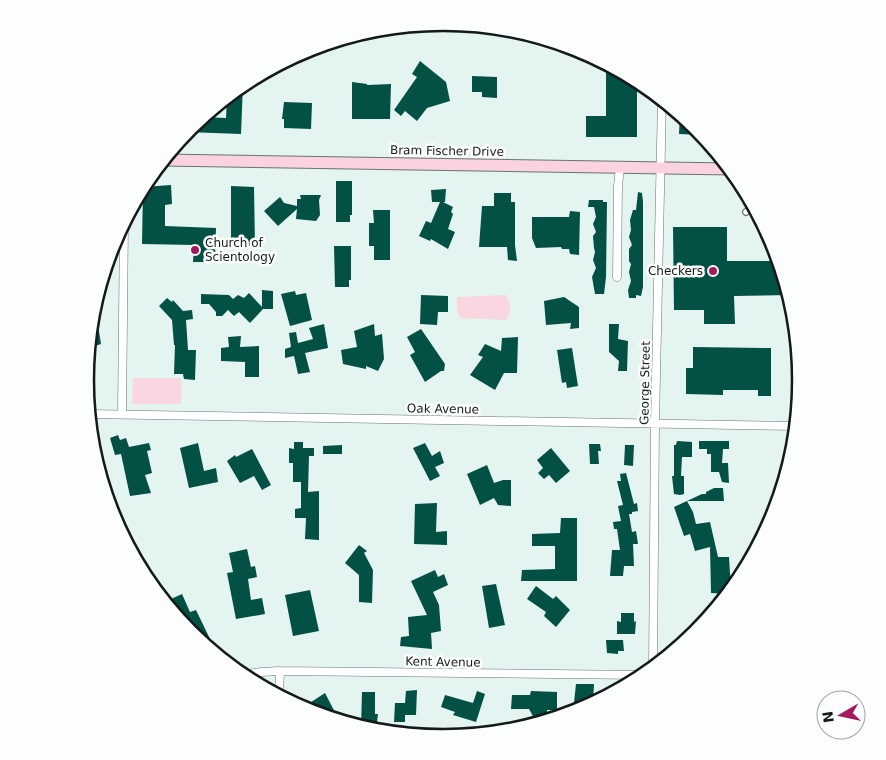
<svg xmlns="http://www.w3.org/2000/svg" width="886" height="760" font-family="'DejaVu Sans',sans-serif">
<style>
.park{fill:#f9d6e0}
.building{fill:#035045}
.lines{fill:none;stroke-linecap:round;stroke-linejoin:round}
.pedestrian-casing{stroke:#677571;stroke-width:8}
.minor-casing{stroke:#677571;stroke-width:9}
.secondary-casing{stroke:#677571;stroke-width:13}
.pedestrian{stroke:#fff;stroke-width:5.5}
.minor{stroke:#fff;stroke-width:8}
.secondary{stroke:#fad2e2;stroke-width:11}
.poi-dot{fill:#a5195d;stroke:#fbfefd;stroke-width:2}
.labels{text-anchor:middle;stroke-width:5;stroke-linejoin:round;paint-order:stroke}
.street-label{font-size:12px;fill:#141a19;stroke:#fbfefd}
.poi-label{font-size:12px;fill:#141a19;stroke:#fbfefd;text-anchor:start}
.rim{fill:none;stroke:#141a19;stroke-width:2.5}
</style>
<rect width="100%" height="100%" fill="#e4f4f0"/>
<!-- park -->
<path class="park" d="M 506,295 C 511,303 512,312 506,320 L 461,318 L 457,312 L 457,297 Z
M 133,378 L 181,378 L 181,404 L 132,404 Z"/>
<!-- building -->
<path class="building" d="M 420,61 L 446,82 L 450,101 L 427,108 L 417,121 L 405,111 L 401,116 L 394,110 L 417,77 L 412,74 Z
M 606,64 L 637,80 L 637,137 L 586,137 L 586,116 L 606,116 Z
M 472,76 L 497,77 L 497,98 L 482,97 L 482,92 L 472,92 Z
M 352,82 L 367,84 L 367,85 L 391,84 L 390,119 L 352,119 Z
M 243,84 L 241,134 L 187,132 L 203,117 L 226,118 L 227,97 Z
M 284,102 L 312,103 L 311,129 L 284,128 L 284,119 L 282,119 Z
M 680,114 L 696,127 L 702,135 L 679,134 Z
M 336,181 L 352,181 L 352,215 L 350,215 L 350,222 L 336,222 Z
M 171,185 L 172,204 L 165,205 L 165,226 L 216,228 L 215,262 L 193,262 L 194,245 L 142,244 L 143,187 Z
M 231,186 L 254,187 L 255,246 L 231,245 Z
M 446,189 L 445,202 L 443,202 L 453,207 L 451,212 L 453,214 L 448,229 L 455,232 L 448,249 L 431,239 L 430,241 L 419,236 L 426,221 L 431,223 L 440,202 L 432,202 L 431,190 Z
M 638,192 L 642,193 L 643,202 L 643,287 L 641,296 L 636,295 L 636,298 L 629,298 L 628,290 L 631,281 L 629,272 L 631,264 L 629,261 L 629,249 L 632,245 L 629,237 L 631,230 L 630,220 L 633,210 L 636,210 Z
M 494,193 L 511,193 L 511,202 L 515,202 L 515,245 L 517,261 L 508,260 L 507,247 L 479,247 L 482,206 L 494,206 Z
M 300,195 L 321,195 L 319,200 L 320,215 L 316,221 L 296,219 L 297,209 L 278,226 L 264,211 L 280,197 L 284,203 L 297,206 L 297,199 L 301,199 Z
M 589,200 L 603,200 L 603,202 L 607,202 L 606,277 L 604,294 L 595,294 L 592,277 L 596,268 L 593,260 L 595,252 L 594,248 L 593,236 L 596,232 L 593,224 L 596,217 L 594,207 L 588,207 Z
M 373,210 L 390,210 L 390,260 L 374,260 L 374,246 L 369,246 L 369,223 L 374,223 Z
M 570,211 L 580,212 L 579,255 L 570,254 L 569,249 L 562,249 L 561,247 L 536,248 L 532,238 L 532,217 L 569,217 Z
M 673,227 L 727,227 L 727,261 L 779,261 L 789,295 L 734,296 L 735,324 L 704,324 L 704,310 L 674,310 Z
M 334,246 L 351,246 L 351,280 L 349,280 L 349,287 L 335,287 Z
M 262,290 L 273,291 L 273,309 L 263,309 L 250,323 L 239,312 L 234,316 L 228,310 L 222,316 L 216,316 L 216,312 L 209,304 L 201,304 L 201,294 L 229,295 L 233,299 L 238,295 L 244,298 L 249,293 L 262,307 Z
M 295,291 L 296,295 L 306,293 L 312,320 L 290,326 L 281,294 Z
M 421,295 L 448,296 L 448,312 L 438,312 L 437,325 L 420,324 Z
M 564,297 L 579,307 L 579,328 L 570,329 L 571,323 L 546,325 L 544,301 Z
M 167,298 L 172,302 L 173,300 L 183,311 L 192,310 L 193,319 L 186,320 L 188,350 L 196,350 L 195,380 L 184,379 L 183,374 L 174,374 L 175,345 L 174,345 L 172,320 L 159,306 Z
M 94,306 L 95,306 L 101,344 L 89,348 Z
M 324,324 L 328,348 L 305,353 L 310,372 L 298,374 L 294,356 L 285,358 L 285,349 L 291,347 L 289,333 L 296,332 L 298,343 L 313,339 L 309,328 Z
M 374,324 L 375,336 L 382,334 L 384,359 L 378,371 L 366,366 L 366,369 L 343,364 L 341,350 L 357,347 L 354,331 Z
M 609,324 L 619,324 L 618,339 L 628,341 L 627,371 L 618,371 L 619,361 L 609,352 Z
M 421,329 L 445,364 L 444,371 L 441,371 L 425,382 L 410,355 L 415,352 L 407,337 Z
M 241,336 L 240,347 L 259,346 L 259,377 L 245,377 L 245,362 L 221,361 L 221,348 L 229,347 L 228,337 Z
M 518,337 L 517,373 L 504,373 L 495,390 L 470,375 L 483,357 L 478,355 L 485,344 L 501,351 L 502,338 Z
M 693,347 L 771,348 L 771,396 L 758,396 L 758,390 L 723,390 L 723,395 L 686,394 L 686,368 L 693,368 Z
M 572,348 L 578,386 L 567,388 L 566,382 L 562,383 L 557,350 Z
M 118,435 L 120,440 L 126,438 L 129,447 L 149,443 L 151,450 L 147,451 L 152,473 L 145,475 L 151,493 L 130,496 L 121,454 L 115,455 L 110,438 Z
M 677,441 L 692,442 L 692,457 L 682,457 L 681,476 L 684,476 L 684,494 L 680,495 L 674,494 L 672,476 L 674,476 L 674,445 L 676,445 Z
M 699,441 L 729,441 L 729,449 L 723,449 L 722,463 L 728,463 L 729,483 L 722,482 L 719,472 L 711,472 L 711,454 L 707,454 L 707,449 L 699,449 Z
M 294,442 L 303,442 L 303,448 L 314,448 L 314,456 L 309,456 L 308,492 L 319,491 L 319,540 L 305,539 L 306,518 L 295,518 L 295,509 L 301,508 L 301,482 L 293,482 L 293,463 L 289,463 L 289,448 L 294,449 Z
M 198,443 L 204,471 L 216,468 L 218,482 L 189,488 L 180,448 Z
M 425,443 L 432,456 L 440,451 L 444,463 L 435,467 L 440,476 L 430,481 L 413,448 Z
M 589,444 L 600,444 L 601,451 L 598,451 L 599,464 L 590,464 Z
M 342,445 L 342,454 L 323,454 L 323,446 Z
M 625,445 L 634,445 L 633,466 L 624,465 Z
M 551,448 L 570,471 L 556,483 L 549,475 L 544,479 L 538,473 L 543,468 L 537,460 Z
M 252,449 L 271,485 L 262,490 L 254,476 L 240,483 L 227,461 L 235,455 L 236,457 Z
M 487,465 L 494,483 L 503,480 L 511,480 L 511,506 L 498,505 L 494,498 L 480,505 L 467,474 Z
M 626,473 L 634,504 L 637,503 L 638,511 L 632,512 L 632,514 L 629,514 L 632,532 L 636,531 L 638,544 L 633,544 L 634,566 L 624,566 L 623,576 L 610,576 L 612,550 L 620,550 L 617,529 L 614,529 L 613,522 L 621,521 L 618,506 L 623,505 L 617,481 L 621,481 L 620,474 Z
M 714,488 L 723,488 L 724,501 L 687,501 L 693,512 L 696,524 L 710,522 L 718,557 L 729,557 L 731,590 L 728,594 L 711,593 L 710,547 L 695,551 L 690,534 L 684,536 L 674,507 L 702,494 L 706,494 L 706,492 Z
M 437,503 L 436,532 L 447,531 L 447,545 L 414,544 L 415,504 Z
M 561,518 L 577,518 L 577,581 L 521,581 L 522,570 L 555,569 L 555,546 L 532,546 L 532,534 L 560,533 Z
M 359,545 L 367,551 L 364,553 L 373,570 L 372,603 L 359,602 L 359,575 L 345,563 Z
M 247,549 L 251,567 L 255,566 L 257,577 L 248,579 L 251,600 L 262,598 L 265,614 L 236,619 L 227,573 L 233,572 L 229,553 Z
M 435,570 L 438,577 L 444,574 L 448,585 L 433,592 L 439,605 L 441,631 L 431,633 L 432,649 L 400,646 L 401,637 L 409,636 L 408,617 L 427,615 L 411,581 Z
M 496,584 L 505,625 L 489,628 L 482,586 Z
M 536,586 L 553,599 L 556,596 L 570,610 L 556,627 L 544,616 L 546,612 L 527,599 Z
M 310,590 L 319,631 L 293,636 L 285,595 Z
M 182,594 L 190,612 L 196,610 L 211,641 L 205,645 L 185,627 L 171,599 Z
M 621,613 L 634,613 L 634,622 L 636,621 L 635,634 L 617,634 L 617,621 L 621,622 Z
M 606,640 L 623,640 L 624,651 L 618,651 L 618,654 L 607,653 Z
M 576,684 L 594,684 L 593,703 L 573,712 Z
M 417,690 L 416,715 L 405,715 L 405,722 L 394,722 L 395,703 L 405,703 L 406,691 Z
M 477,691 L 485,694 L 476,722 L 453,715 L 455,712 L 441,707 L 445,695 L 473,703 Z
M 531,691 L 557,692 L 557,710 L 547,710 L 547,720 L 533,724 L 534,718 L 529,709 L 511,709 L 512,695 L 530,695 Z
M 362,692 L 375,692 L 375,714 L 378,714 L 377,722 L 374,722 L 374,731 L 361,727 Z
M 325,693 L 339,720 L 302,708 Z"/>
<g class="lines">
<defs>
<path id="pedestrian" d="M 746,212 L 754,208"/>
<path id="minor" d="M 617,277 L 618,186 L 620,167
M 89,414 L 796,426
M 122,415 L 124,223
M 653,668 L 655,423 L 662,99
M 242,675 L 261,672 L 280,671 L 644,675
M 279,696 L 280,671"/>
<path id="secondary" d="M 163,160 L 730,169"/>
</defs>
<!-- pedestrian casing -->
<use href="#pedestrian" class="pedestrian-casing"/>
<!-- minor casing -->
<use href="#minor" class="minor-casing"/>
<!-- secondary casing -->
<use href="#secondary" class="secondary-casing"/>
<!-- pedestrian -->
<use href="#pedestrian" class="pedestrian"/>
<!-- minor -->
<use href="#minor" class="minor"/>
<!-- secondary -->
<use href="#secondary" class="secondary"/>
</g>
<!-- markers -->
<g class="poi-dot">
<circle cx="195" cy="250" r="5"/>
<circle cx="713" cy="271" r="5"/>
</g>
<g class="labels">
<!-- street labels -->
<g class="street-label">
<text transform="translate(447 151) rotate(1)" y="4">Bram Fischer Drive</text>
<text transform="translate(645 383) rotate(-89)" y="4">George Street</text>
<text transform="translate(443 409) rotate(1)" y="4">Oak Avenue</text>
<text transform="translate(443 662) rotate(1)" y="4">Kent Avenue</text>
</g>
<!-- poi labels -->
<g class="poi-label">
<text x="205" y="247">Church of<tspan x="205" dy="14">Scientology</tspan></text>
<text x="703" y="275" text-anchor="end">Checkers</text>
</g>
</g>
<!-- crop -->
<path d="M0 0H886V760H0ZM94 380a349 349 0 1 1 698 0a349 349 0 1 1-698 0Z" fill="#fbfefd" fill-rule="evenodd"/>
<path class="rim" d="M94 380a349 349 0 1 1 698 0a349 349 0 1 1-698 0Z"/>
<!-- north arrow -->
<g transform="translate(841 715) rotate(261)"><circle r="24" fill="#fbfefd" stroke="#9fa3a2"/>
<path d="M0-4L9 19L0 12L-9 19Z" fill="#a5195d"/>
<text y="-8" font-size="14" font-weight="bold" text-anchor="middle" fill="#141a19">N</text>
</g>
</svg>
